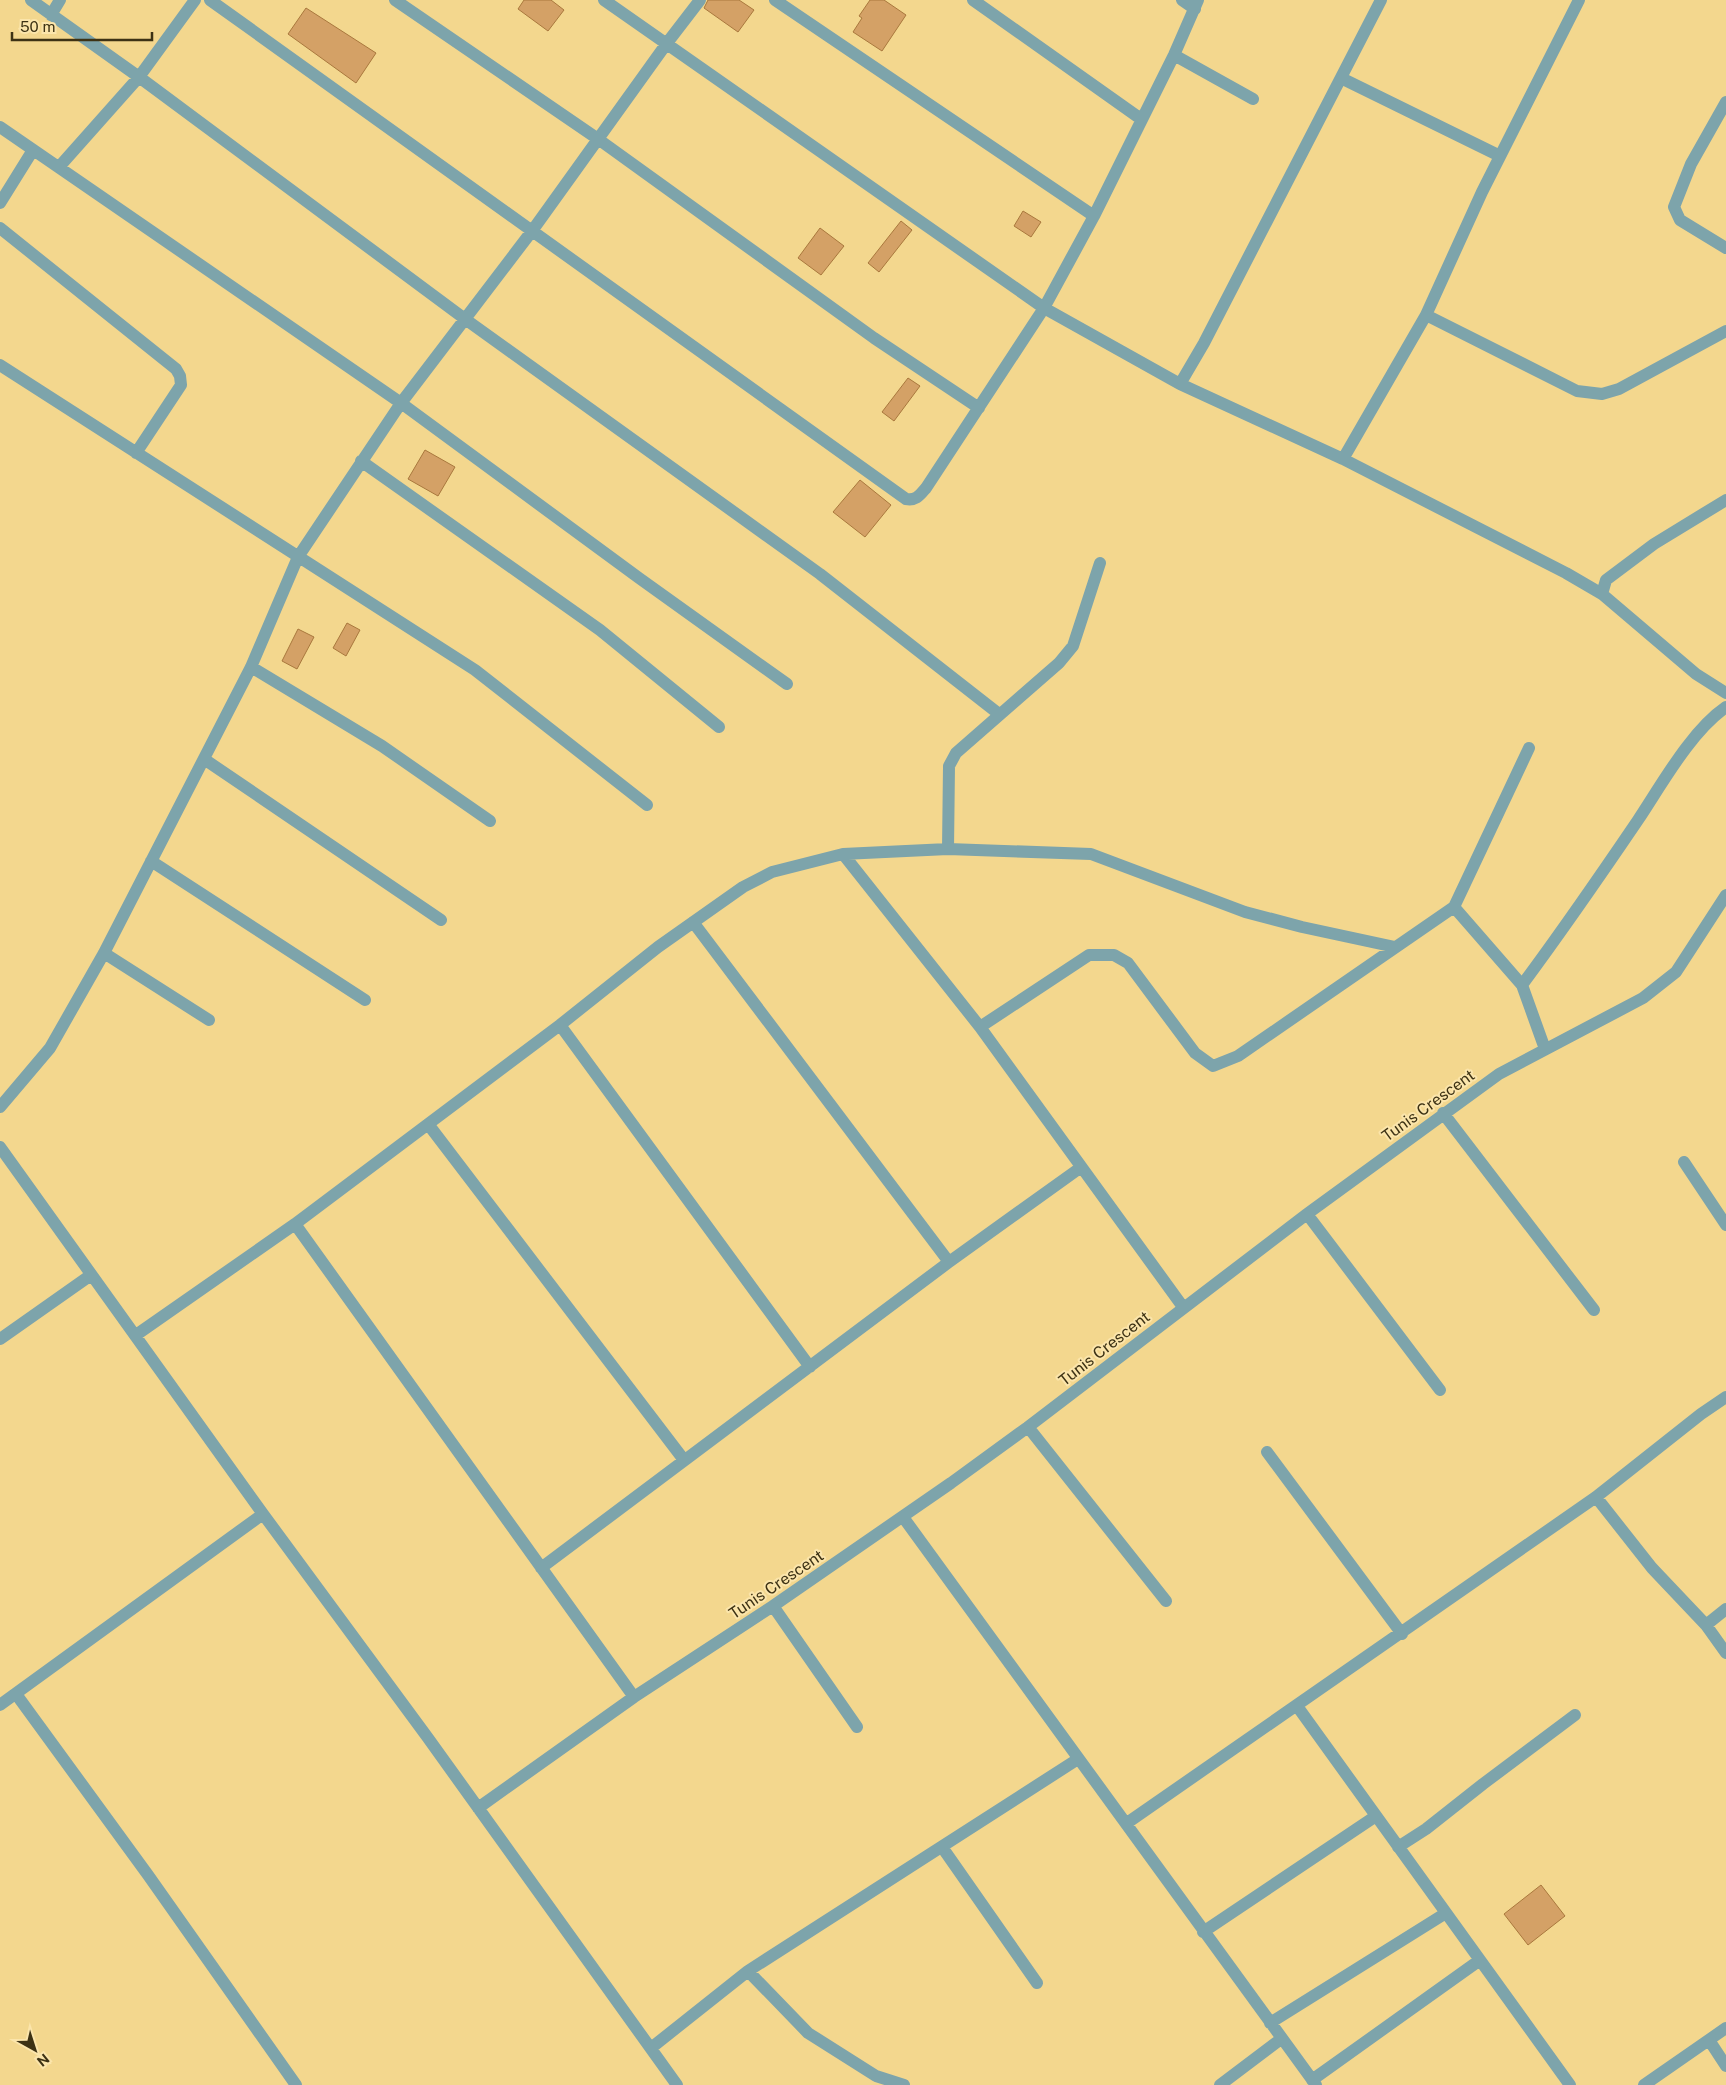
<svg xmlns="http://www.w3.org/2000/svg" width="1726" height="2085" font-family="'Public Sans',sans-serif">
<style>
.building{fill:#d4a166;stroke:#a9783d}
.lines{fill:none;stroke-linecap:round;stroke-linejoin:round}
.minor{stroke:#7da4ab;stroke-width:12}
.labels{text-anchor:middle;stroke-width:4;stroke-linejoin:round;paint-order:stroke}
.street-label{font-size:16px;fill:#3d3214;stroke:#fbe5ab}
</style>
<rect width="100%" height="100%" fill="#f3d78e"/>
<!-- building -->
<path class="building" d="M 524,0 L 551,0 L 564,10 L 548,31 L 518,9 Z
M 708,0 L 739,0 L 754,10 L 738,32 L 704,8 Z
M 870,0 L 884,0 L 906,15 L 882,51 L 853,32 L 862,18 L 859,16 Z
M 306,8 L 376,53 L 356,83 L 288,34 Z
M 1023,211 L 1041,222 L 1031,237 L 1014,226 Z
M 901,221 L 912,230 L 879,272 L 868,263 Z
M 820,228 L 844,246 L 821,275 L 798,258 Z
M 908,378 L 920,386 L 894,421 L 882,412 Z
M 425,450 L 455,467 L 438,496 L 408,479 Z
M 860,480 L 891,505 L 865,537 L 833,512 Z
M 347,623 L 360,630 L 346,656 L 333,648 Z
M 298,629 L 314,637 L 297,669 L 282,661 Z
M 1541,1885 L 1565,1916 L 1528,1945 L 1504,1914 Z"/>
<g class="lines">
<!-- minor -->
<path class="minor" d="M 31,0 L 139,77 L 465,319 L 820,574 L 999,714
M 210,0 L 906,499 C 916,501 920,495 926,488 L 1044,308 L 1094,216 L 1174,55 L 1198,0
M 395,0 L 598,139 L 874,338 L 979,408
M 604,0 L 1044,308 L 1180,384 L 1204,343 L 1381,0
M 775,0 L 1094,216
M 973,0 L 1141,119
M 1182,0 L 1195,9
M 51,15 L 60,0
M 1174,55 L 1253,99
M 1341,78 L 1500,156
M 1726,102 L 1691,164 L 1674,207 L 1680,220 L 1726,248
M 0,127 L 401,403 L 639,578 L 787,684
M 59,167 L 139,77 L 195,0
M 0,203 L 33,150
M 0,228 L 176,369 L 180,376 L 181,385 L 136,453
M 1426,315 L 1577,391 L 1602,394 L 1619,389 L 1726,331
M 0,365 L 475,670 L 647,805
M 1180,384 L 1343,459 L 1566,573 L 1602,594 L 1696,674 L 1726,693
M 1343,459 L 1426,315 L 1482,192 L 1579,0
M 361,461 L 600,630 L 719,727
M 1602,594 L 1606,580 L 1654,544 L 1726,500
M 251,667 L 382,746 L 490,821
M 204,759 L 441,920
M 948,849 L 949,766 L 956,753 L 1059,663 L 1073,646 L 1100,563
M 843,854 L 980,1027 L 1183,1307
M 151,861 L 365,1000
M 1454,907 L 1522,985 L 1545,1049
M 693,922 L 949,1262
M 104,953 L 209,1020
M 1522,985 C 1562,931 1600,876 1638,820 C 1662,784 1691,731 1726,707
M 560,1025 L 810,1367
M 980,1027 L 1089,955 L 1114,955 L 1128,963 L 1195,1053 L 1213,1066 L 1238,1056 L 1454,907 L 1529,748
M 0,1107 L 50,1048 L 104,953 L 251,667 L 298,557 L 401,403 L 532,231 L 667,43 L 700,0
M 1443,1113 L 1594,1310
M 428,1124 L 684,1460
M 0,1147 L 263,1514 L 428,1738 L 677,2085
M 1684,1162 L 1726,1225
M 1307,1214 L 1440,1390
M 295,1224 L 634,1697
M 136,1335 L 295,1224 L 560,1025 L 658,947 L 743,887 L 772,872 L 843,854 L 948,849 L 1091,854 L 1245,912 L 1302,927 L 1395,947
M 0,1339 L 91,1275
M 1028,1427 L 1166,1601
M 1267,1452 L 1402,1634
M 1596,1497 L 1652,1568 L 1706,1625 L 1726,1653
M 903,1517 L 1316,2085
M 541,1568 L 949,1262 L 1080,1168
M 773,1606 L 857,1727
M 1706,1625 L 1726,1609
M 16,1694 L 148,1875 L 296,2085
M 0,1705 L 263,1514
M 1297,1706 L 1480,1960 L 1312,2080
M 478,1808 L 634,1697 L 773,1606 L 951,1483 L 1028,1427 L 1307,1214 L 1499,1074 L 1643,998 L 1676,972 L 1726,895
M 1127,1823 L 1596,1497 L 1701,1414 L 1726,1397
M 942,1847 L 1037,1983
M 1398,1847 L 1426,1829 L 1483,1784 L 1575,1715
M 1203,1932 L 1376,1816
M 1480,1960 L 1570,2085
M 748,1971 L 808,2033 L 876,2076 L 904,2085
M 1270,2023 L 1446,1913
M 1709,2040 L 1726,2066
M 651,2048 L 748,1971 L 1078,1759
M 1220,2085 L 1281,2039
M 1644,2085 L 1726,2028"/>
</g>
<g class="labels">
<!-- street labels -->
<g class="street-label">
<text transform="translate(1428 1105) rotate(-36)" y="6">Tunis Crescent</text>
<text transform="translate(1104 1348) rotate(-38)" y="6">Tunis Crescent</text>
<text transform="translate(776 1584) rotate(-34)" y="6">Tunis Crescent</text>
</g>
</g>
<!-- north arrow -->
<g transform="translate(35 2050) rotate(141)" stroke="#fbe5ab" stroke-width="4" paint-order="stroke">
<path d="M0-4L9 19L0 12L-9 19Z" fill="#3d3214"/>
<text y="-8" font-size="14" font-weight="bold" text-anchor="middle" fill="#3d3214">N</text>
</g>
<!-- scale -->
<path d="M12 32v8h140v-8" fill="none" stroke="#3d3214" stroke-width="2.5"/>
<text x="20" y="32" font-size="15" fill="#3d3214" stroke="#fbe5ab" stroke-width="4" paint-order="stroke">50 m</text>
</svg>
